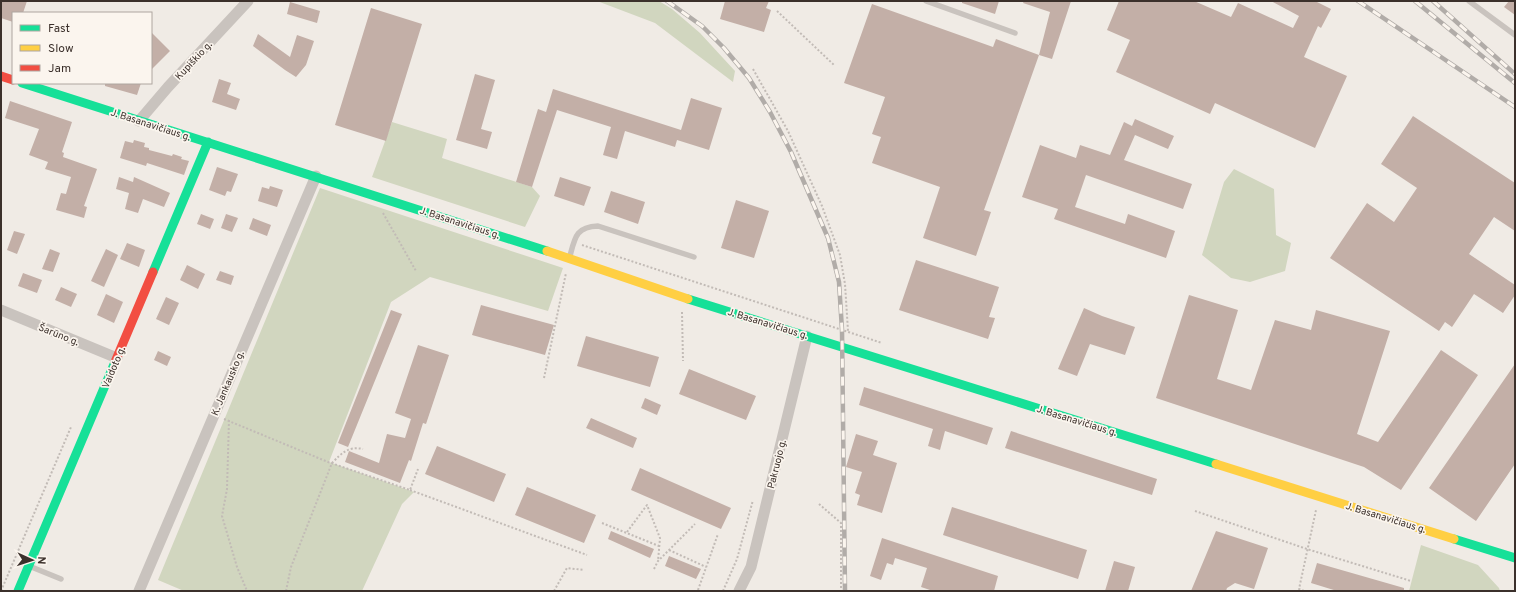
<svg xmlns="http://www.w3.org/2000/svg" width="1516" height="592" font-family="Overpass,sans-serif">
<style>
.green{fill:#d1d6bf}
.building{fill:#c3afa7}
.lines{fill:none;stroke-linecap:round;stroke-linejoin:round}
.path{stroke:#c2bbb6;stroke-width:2;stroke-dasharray:2 2;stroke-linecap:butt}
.lane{stroke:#c9c3be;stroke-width:5.5}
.street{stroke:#c9c3be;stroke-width:11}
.fast{stroke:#16e098;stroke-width:9}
.slow{stroke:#ffcf43;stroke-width:9}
.jam{stroke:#f24e42;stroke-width:9}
.rail-casing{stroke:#b1aca8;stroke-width:4.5}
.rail{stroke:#fbf5ee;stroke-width:3;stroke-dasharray:9;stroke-linecap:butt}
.labels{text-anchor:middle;stroke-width:3.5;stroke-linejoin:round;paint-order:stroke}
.street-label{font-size:10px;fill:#3b302b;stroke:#fbf5ee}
</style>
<rect width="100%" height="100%" fill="#f0ebe5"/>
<!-- green -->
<path class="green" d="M 597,1 L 659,1 L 672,9 L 700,33 L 735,71 L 733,82 L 655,23 Z
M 392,122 L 447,139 L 442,158 L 532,187 L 540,196 L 525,227 L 372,177 Z
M 1234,169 L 1274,189 L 1276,235 L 1291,243 L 1285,271 L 1250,282 L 1231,278 L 1202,255 L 1224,182 Z
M 320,188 L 563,268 L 548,311 L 430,277 L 391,302 L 329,462 L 414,492 L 402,504 L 362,591 L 184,591 L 158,580 Z
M 1421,545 L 1478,565 L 1499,588 L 1500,591 L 1409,591 Z"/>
<!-- building -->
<path class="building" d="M 1,1 L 27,1 L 23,13 L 13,13 L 13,22 L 1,18 Z
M 725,1 L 769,1 L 766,8 L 771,10 L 764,32 L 720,19 Z
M 962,1 L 999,1 L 995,14 L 962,3 Z
M 1024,1 L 1071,1 L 1052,59 L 1039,55 L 1050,12 L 1023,3 Z
M 1119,1 L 1194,1 L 1231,17 L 1238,3 L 1293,28 L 1299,16 L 1271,1 L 1315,1 L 1331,9 L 1321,28 L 1318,26 L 1304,57 L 1347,76 L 1315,148 L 1215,103 L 1210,114 L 1116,72 L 1130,40 L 1107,30 Z
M 1509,1 L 1515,1 L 1515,15 L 1504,7 Z
M 290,2 L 320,11 L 317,23 L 287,14 Z
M 872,4 L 993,47 L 996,39 L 1039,55 L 984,210 L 991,212 L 976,256 L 923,238 L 940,187 L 872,163 L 881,137 L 872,134 L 885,97 L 844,83 Z
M 371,8 L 422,24 L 386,141 L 335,125 Z
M 151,32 L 170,51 L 151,70 Z
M 258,34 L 290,57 L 297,35 L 314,41 L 306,65 L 296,77 L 285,70 L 253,46 Z
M 475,74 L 495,80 L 481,129 L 492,132 L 487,149 L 456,140 Z
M 219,79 L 231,83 L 227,94 L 240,99 L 236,110 L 212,102 Z
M 105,83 L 141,83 L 137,95 L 105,86 Z
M 553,89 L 681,130 L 691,98 L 722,108 L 709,150 L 677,140 L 675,147 L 625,131 L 617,159 L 603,155 L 611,127 L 557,110 L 532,187 L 516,182 L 538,109 L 546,112 Z
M 10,101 L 72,122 L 62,152 L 64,153 L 63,157 L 97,169 L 84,206 L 87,207 L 84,218 L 56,210 L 61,193 L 66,194 L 71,177 L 45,169 L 48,162 L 29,155 L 39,129 L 5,118 Z
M 1413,116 L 1515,183 L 1515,231 L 1494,217 L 1469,254 L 1515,285 L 1515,295 L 1503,313 L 1474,294 L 1452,327 L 1445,322 L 1439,331 L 1330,258 L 1367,203 L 1394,222 L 1417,188 L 1381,164 Z
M 1135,119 L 1174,136 L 1168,149 L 1135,135 L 1124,160 L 1192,184 L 1183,209 L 1086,175 L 1075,207 L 1125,224 L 1128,214 L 1175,231 L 1166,258 L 1054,219 L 1058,209 L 1022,197 L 1040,145 L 1076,158 L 1080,145 L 1110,155 L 1124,122 L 1132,126 Z
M 134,140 L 145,143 L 144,147 L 149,148 L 149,150 L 172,156 L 173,154 L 182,157 L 181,159 L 189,161 L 184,175 L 147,163 L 146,166 L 120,158 L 125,141 L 133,143 Z
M 217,167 L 238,174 L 231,192 L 227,191 L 225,196 L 209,190 Z
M 119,177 L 133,182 L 134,177 L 170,193 L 164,207 L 143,199 L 138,213 L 125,209 L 129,193 L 116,189 Z
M 560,177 L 591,187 L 584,206 L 554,196 Z
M 270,186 L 283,190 L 277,207 L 258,201 L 262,187 L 269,189 Z
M 611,191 L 645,202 L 638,224 L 604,212 Z
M 736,200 L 769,211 L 754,258 L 721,248 Z
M 201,214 L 214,219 L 210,229 L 197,224 Z
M 226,214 L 238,218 L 232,232 L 221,228 Z
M 253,218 L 271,225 L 267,236 L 249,229 Z
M 14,231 L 25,234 L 17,254 L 7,250 Z
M 127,243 L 145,250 L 139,267 L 120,259 Z
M 50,249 L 60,253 L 53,272 L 42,269 Z
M 106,249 L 118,255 L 104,287 L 91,281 Z
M 916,260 L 999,287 L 989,317 L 995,318 L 988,339 L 899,310 Z
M 187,265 L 205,274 L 198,289 L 180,280 Z
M 220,271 L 234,276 L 231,285 L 216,280 Z
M 23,273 L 42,280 L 37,293 L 18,286 Z
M 61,287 L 77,294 L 71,307 L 55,300 Z
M 106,294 L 123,302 L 114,323 L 97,315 Z
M 1189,295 L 1238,310 L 1217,379 L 1251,390 L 1275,320 L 1311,330 L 1316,310 L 1390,331 L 1357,434 L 1378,442 L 1441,350 L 1478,375 L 1401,490 L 1364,467 L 1156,398 Z
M 166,297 L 179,303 L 169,325 L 156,319 Z
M 481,305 L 554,325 L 545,355 L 472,335 Z
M 1084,308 L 1102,316 L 1135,327 L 1125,355 L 1090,344 L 1077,376 L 1058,369 Z
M 391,310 L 402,314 L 348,447 L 338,443 Z
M 586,336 L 659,357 L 650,387 L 577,366 Z
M 418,345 L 449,355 L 426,424 L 423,423 L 411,461 L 409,460 L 400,483 L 345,462 L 349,451 L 379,463 L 387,434 L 405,438 L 411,419 L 395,413 Z
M 158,351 L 171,357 L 167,366 L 154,360 Z
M 1515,364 L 1515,464 L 1476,521 L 1429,488 Z
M 689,369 L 756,396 L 746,420 L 679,394 Z
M 864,387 L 993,428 L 987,445 L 945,431 L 940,450 L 928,446 L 933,429 L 859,405 Z
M 645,398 L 661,405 L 657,415 L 641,408 Z
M 591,418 L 637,438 L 633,448 L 586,428 Z
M 1011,431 L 1157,479 L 1152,495 L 1005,448 Z
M 856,434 L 878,441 L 873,455 L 897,463 L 882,513 L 857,505 L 860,495 L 855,493 L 862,472 L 846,467 Z
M 437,446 L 506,474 L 494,502 L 425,474 Z
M 640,468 L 731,508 L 721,529 L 631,490 Z
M 527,487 L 596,515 L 584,543 L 515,515 Z
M 952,507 L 1087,550 L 1078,579 L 943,535 Z
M 611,531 L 654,549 L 650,558 L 608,539 Z
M 1216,531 L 1268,548 L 1254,589 L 1235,583 L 1227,588 L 1226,591 L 1191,591 Z
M 882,538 L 998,576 L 994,591 L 933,591 L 921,587 L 927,568 L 895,558 L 893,565 L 887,563 L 881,580 L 870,576 Z
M 669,556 L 701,569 L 696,579 L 665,566 Z
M 1114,561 L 1135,567 L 1128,591 L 1105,591 Z
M 1317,563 L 1404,588 L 1404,591 L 1337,591 L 1311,583 Z"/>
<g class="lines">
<!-- path -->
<path class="path" d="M 777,11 L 834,65
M 753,69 L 788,131 L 822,206 L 840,255 L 845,284 L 848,331
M 383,213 L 416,271
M 582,245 L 882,343
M 682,312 L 683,361
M 544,378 L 566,273
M 224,419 L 328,462 L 410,490 L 418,469
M 229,420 L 227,489 L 222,516 L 237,567 L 247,591
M 410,490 L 587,555
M 819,504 L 841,523 L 841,591
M 1195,511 L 1307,549 L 1411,581
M 602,523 L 659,546
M 627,532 L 647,505 L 660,538 L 658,561
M 669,550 L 706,567
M 654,569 L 658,561 L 695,524
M 698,590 L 718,534
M 1,591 L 71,427
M 286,591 L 291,567 L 332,463 C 342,453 348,446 363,449
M 554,591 L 567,568 L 584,570
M 723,591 L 737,559 L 753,500
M 1304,591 L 1299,589 L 1316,510"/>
<!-- lane -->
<path class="lane" d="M 926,1 L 1015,33
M 1469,1 L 1515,35
M 570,256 C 575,237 576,227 598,226 L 694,257
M 29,566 L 61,579"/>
<!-- street -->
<path class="street" d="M 139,121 L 168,87 L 248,1
M 1,310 L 117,358
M 139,591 L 316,176
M 739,591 L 751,567 L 807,336"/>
<!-- fast -->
<path class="fast" d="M 22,83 L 547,251
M 153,272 L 208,142
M 688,299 L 1216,464
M 1454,539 L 1515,558
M 18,591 L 115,362"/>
<!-- slow -->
<path class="slow" d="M 547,251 L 688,299
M 1216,464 L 1454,539"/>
<!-- jam -->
<path class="jam" d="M 1,76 L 13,80
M 115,362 L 153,272"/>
<defs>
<path id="rail" d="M 667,1 L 702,26 L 724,48 L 749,78 L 770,112 L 791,152 L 828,238 L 839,282 L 842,330 L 845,591
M 1358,1 L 1515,107
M 1415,1 L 1515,83
M 1433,1 L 1515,74"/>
</defs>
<!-- rail casing -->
<use href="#rail" class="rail-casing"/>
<!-- rail -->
<use href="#rail" class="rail"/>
</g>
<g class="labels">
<!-- street labels -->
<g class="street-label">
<text transform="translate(193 60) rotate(-47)" y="4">Kupiškio g.</text>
<text transform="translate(151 124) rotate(18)" y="4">J. Basanavičiaus g.</text>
<text transform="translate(460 222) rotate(18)" y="4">J. Basanavičiaus g.</text>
<text transform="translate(768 323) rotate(17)" y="4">J. Basanavičiaus g.</text>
<text transform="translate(59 334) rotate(22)" y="4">Šarūno g.</text>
<text transform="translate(113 367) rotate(-67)" y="4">Vaidoto g.</text>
<text transform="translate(227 383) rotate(-67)" y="4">K. Jankausko g.</text>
<text transform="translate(1077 420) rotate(17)" y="4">J. Basanavičiaus g.</text>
<text transform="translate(776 464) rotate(-76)" y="4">Pakruojo g.</text>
<text transform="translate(1386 517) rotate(17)" y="4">J. Basanavičiaus g.</text>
</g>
</g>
<!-- border -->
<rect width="1516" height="592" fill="none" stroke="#3b302b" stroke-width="4"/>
<!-- legend -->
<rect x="12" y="12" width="140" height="72" fill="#fbf5ee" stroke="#aea6a0"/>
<rect x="20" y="25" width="20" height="6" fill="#16e098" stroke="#aea6a0"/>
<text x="48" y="32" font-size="12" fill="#3b302b">Fast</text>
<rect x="20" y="45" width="20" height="6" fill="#ffcf43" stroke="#aea6a0"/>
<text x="48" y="52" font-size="12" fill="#3b302b">Slow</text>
<rect x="20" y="65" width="20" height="6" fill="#f24e42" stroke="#aea6a0"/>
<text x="48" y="72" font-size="12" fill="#3b302b">Jam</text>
<!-- north arrow -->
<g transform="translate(32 560) rotate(93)" stroke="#fbf5ee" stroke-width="3" paint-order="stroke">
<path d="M0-3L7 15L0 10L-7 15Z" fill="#3b302b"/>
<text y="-6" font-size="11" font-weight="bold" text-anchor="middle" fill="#3b302b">N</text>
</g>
</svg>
